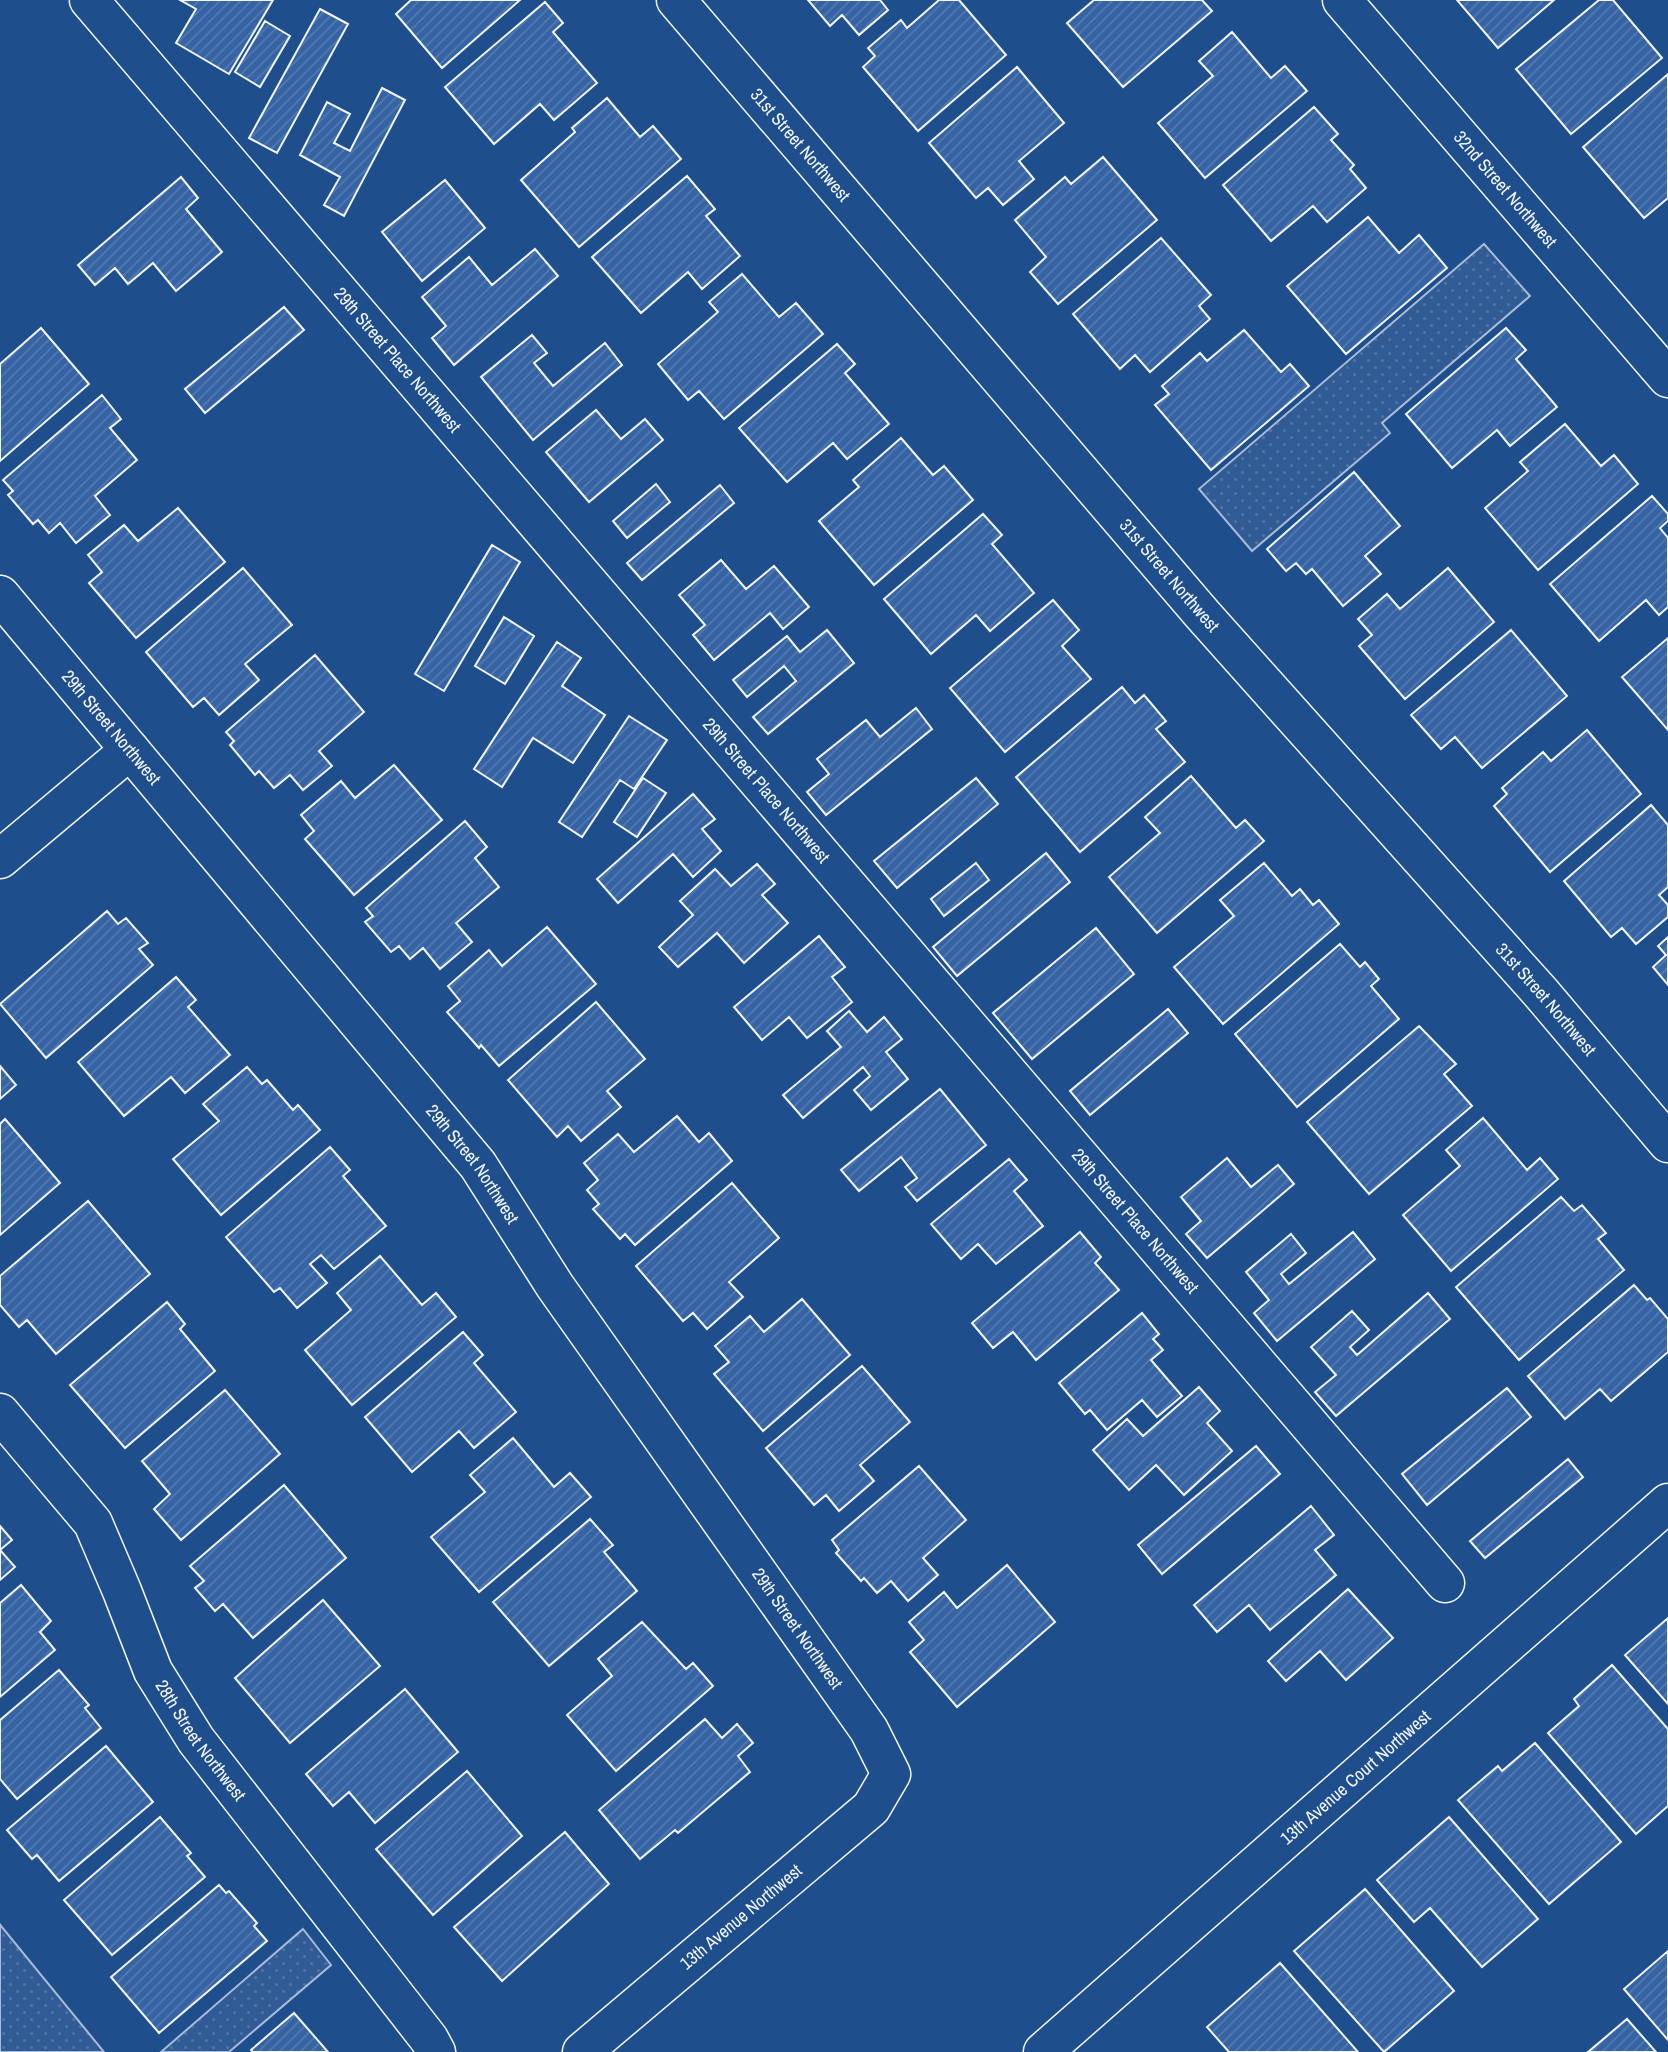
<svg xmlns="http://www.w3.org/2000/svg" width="1668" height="2052" font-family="'Archivo Narrow',sans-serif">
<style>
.grass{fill:url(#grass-dots);stroke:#a8bbd7;stroke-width:2}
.building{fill:url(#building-hatch);stroke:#f2f6ff;stroke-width:2}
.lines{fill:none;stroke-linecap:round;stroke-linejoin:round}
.minor-casing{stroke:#f2f6ff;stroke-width:41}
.minor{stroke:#1f4e8c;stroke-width:38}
.labels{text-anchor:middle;stroke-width:5;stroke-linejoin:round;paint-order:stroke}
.street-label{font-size:18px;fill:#f2f6ff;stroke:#1f4e8c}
</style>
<defs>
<pattern id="grass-dots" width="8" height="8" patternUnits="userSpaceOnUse" patternTransform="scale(1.75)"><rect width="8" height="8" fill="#305b95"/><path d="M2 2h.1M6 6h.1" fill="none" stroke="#4e73a5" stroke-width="1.8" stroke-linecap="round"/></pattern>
<pattern id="building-hatch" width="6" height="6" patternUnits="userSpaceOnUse" patternTransform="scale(1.75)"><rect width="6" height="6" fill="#3563a3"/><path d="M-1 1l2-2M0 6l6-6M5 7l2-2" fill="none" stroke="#537ab1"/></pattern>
</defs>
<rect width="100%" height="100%" fill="#1f4e8c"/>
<!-- grass -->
<path class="grass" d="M 1484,244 L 1530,296 L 1382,423 L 1390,433 L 1252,551 L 1199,489 Z
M 0,1924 L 1,1926 L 104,2052 L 0,2052 Z
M 303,1929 L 331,1965 L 229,2052 L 161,2052 Z"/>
<!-- building -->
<path class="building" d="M 180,0 L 273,0 L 229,74 L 176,43 L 196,9 Z
M 411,0 L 520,0 L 442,68 L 396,14 Z
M 808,0 L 880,0 L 888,10 L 859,35 L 842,15 L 830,26 Z
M 939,0 L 959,0 L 1006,55 L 918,131 L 863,67 L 875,56 L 868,48 L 901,20 L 907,28 Z
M 1094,0 L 1202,0 L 1212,11 L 1123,87 L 1067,23 Z
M 1457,0 L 1554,0 L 1498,48 Z
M 1599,0 L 1613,0 L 1662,58 L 1571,134 L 1516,69 Z
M 545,2 L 563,23 L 553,32 L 597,83 L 554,120 L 540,104 L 494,144 L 445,87 Z
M 320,9 L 348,24 L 277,153 L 249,138 Z
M 265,21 L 290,36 L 260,87 L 235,72 Z
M 1232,32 L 1271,78 L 1285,66 L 1307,91 L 1205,178 L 1158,123 L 1213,76 L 1199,61 Z
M 1017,67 L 1064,123 L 1019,161 L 1034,179 L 1003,205 L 988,188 L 976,198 L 929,143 Z
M 1668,74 L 1668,198 L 1644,218 L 1583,147 Z
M 382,88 L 405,100 L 344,216 L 324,205 L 340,177 L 300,155 L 327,102 L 350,114 L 334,143 L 350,151 Z
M 607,98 L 640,137 L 653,126 L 681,159 L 579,247 L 521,180 L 575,132 L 572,128 Z
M 1314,107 L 1338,134 L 1331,140 L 1354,165 L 1350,169 L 1366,188 L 1327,222 L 1313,206 L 1271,241 L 1223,185 Z
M 1103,157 L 1157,220 L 1058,304 L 1030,272 L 1046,257 L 1015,220 L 1065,177 L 1071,184 Z
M 687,176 L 715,209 L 706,216 L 740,256 L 702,289 L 688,272 L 641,313 L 592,257 Z
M 181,177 L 198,198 L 186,209 L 222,252 L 176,291 L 153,263 L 128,284 L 115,268 L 95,285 L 78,265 Z
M 445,180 L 485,228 L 422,281 L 382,232 Z
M 1368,217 L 1399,253 L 1419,235 L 1447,268 L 1346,354 L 1287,286 Z
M 1161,238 L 1211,295 L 1199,306 L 1210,319 L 1150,372 L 1135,355 L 1120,369 L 1073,314 Z
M 535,249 L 558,276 L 454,365 L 432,338 L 446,326 L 422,297 L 469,257 L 492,285 Z
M 742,274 L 779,317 L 796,303 L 823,334 L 724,419 L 699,391 L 688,400 L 658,364 L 718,312 L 709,302 Z
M 284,307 L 304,330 L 205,413 L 185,389 Z
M 41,328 L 89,384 L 0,461 L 0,364 Z
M 1506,328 L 1526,350 L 1516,359 L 1557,407 L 1510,446 L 1497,430 L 1452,468 L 1406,414 Z
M 1244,330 L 1281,372 L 1290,364 L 1309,386 L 1211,470 L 1155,405 L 1169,394 L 1162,386 L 1200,353 L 1207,361 Z
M 532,335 L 547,353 L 534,363 L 553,386 L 605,343 L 622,365 L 533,440 L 481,377 Z
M 837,344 L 855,364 L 845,373 L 889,424 L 847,459 L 833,443 L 787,482 L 739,428 Z
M 102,395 L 121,419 L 110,428 L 137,460 L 95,496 L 110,515 L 76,543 L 60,523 L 49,533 L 38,520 L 33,524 L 8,495 L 13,491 L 3,480 Z
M 596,410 L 621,439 L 645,419 L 663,440 L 589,502 L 546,452 Z
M 1565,424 L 1601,466 L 1614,455 L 1638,484 L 1538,570 L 1485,508 L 1528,471 L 1520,462 Z
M 901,438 L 933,475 L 944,466 L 973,500 L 874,585 L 819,521 L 859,487 L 853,480 Z
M 1354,472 L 1400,526 L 1365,556 L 1381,574 L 1343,606 L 1312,569 L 1306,574 L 1296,563 L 1286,571 L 1267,549 Z
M 656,484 L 670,502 L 627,538 L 613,521 Z
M 720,485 L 734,503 L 642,580 L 627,563 Z
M 1652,496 L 1668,514 L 1668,521 L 1660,528 L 1668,538 L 1668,607 L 1659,615 L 1646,600 L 1599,641 L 1550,584 Z
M 178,508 L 225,562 L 136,638 L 89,583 L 102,572 L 88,555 L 124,525 L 138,541 Z
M 983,514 L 1002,535 L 992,544 L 1034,593 L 990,631 L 976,615 L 931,654 L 884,599 Z
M 492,545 L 520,562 L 444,691 L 415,674 Z
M 721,560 L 746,589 L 774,566 L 809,607 L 783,629 L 770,613 L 714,660 L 693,635 L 705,625 L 679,595 Z
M 243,568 L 292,625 L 245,664 L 259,680 L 219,715 L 204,698 L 193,707 L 146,652 Z
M 1448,568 L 1494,622 L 1405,699 L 1359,646 L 1372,635 L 1358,619 L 1387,594 L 1400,609 Z
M 1053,600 L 1079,630 L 1062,646 L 1091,679 L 1005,752 L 950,688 Z
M 504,617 L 534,636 L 505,684 L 475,666 Z
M 827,630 L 854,663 L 768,734 L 753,717 L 796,681 L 784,666 L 747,697 L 733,680 L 787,636 L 800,652 Z
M 1511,630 L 1567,696 L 1482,768 L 1455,737 L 1441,749 L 1411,715 Z
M 1668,638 L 1668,730 L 1622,677 Z
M 557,642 L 581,658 L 562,686 L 605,715 L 573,763 L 533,738 L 502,787 L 474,769 Z
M 315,655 L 364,712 L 319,751 L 332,766 L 303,790 L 290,775 L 274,788 L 259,771 L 255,775 L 230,745 L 234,741 L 226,732 Z
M 1122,687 L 1135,703 L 1144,695 L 1166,721 L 1156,729 L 1185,762 L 1080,852 L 1016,777 Z
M 916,708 L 932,729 L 826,815 L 807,792 L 829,774 L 817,759 L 866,720 L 880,737 Z
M 629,716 L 667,740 L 634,789 L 620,780 L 582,837 L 559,822 Z
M 1587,730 L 1641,794 L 1550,872 L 1494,806 L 1507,794 L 1502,788 L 1543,752 L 1551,761 Z
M 394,765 L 442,820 L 354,895 L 305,839 L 314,831 L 301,815 L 341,781 L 355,798 Z
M 1191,776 L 1236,828 L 1245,820 L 1264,841 L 1157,933 L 1109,877 L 1160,833 L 1145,817 Z
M 643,778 L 666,793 L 637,837 L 614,822 Z
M 976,778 L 998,804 L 897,888 L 874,861 Z
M 693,794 L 715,819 L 702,829 L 721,851 L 693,877 L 673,854 L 618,903 L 597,879 Z
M 1651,805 L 1668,825 L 1668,887 L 1659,895 L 1668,905 L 1668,917 L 1636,944 L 1622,928 L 1611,937 L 1564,881 Z
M 465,821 L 487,847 L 475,858 L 499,887 L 456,923 L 472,942 L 440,969 L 423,948 L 410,959 L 399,946 L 391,952 L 365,922 L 373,916 L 366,908 Z
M 1046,853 L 1070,882 L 957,976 L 933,947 Z
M 976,863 L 989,880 L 944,916 L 931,899 Z
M 1264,863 L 1292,896 L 1300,889 L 1313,905 L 1319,900 L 1339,924 L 1223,1024 L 1174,967 L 1234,916 L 1220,900 Z
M 757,864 L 775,884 L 762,895 L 788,923 L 744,963 L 717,933 L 678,967 L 659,947 L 693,915 L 680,901 L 715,869 L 731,886 Z
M 107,911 L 118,924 L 126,918 L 148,943 L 139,949 L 153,965 L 46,1058 L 0,1004 Z
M 547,927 L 596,984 L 499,1066 L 481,1045 L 479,1048 L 447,1012 L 460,1001 L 448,986 L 489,950 L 502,966 Z
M 1096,928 L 1134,974 L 1032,1059 L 993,1013 Z
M 819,936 L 845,967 L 832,977 L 852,1002 L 807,1038 L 789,1017 L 762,1040 L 734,1007 Z
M 1668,937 L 1668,985 L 1653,967 L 1666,955 L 1658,946 Z
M 1340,944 L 1360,967 L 1365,962 L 1379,979 L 1371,986 L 1399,1019 L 1297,1107 L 1235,1034 Z
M 176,977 L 196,1000 L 188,1007 L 230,1055 L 185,1093 L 171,1077 L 124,1116 L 78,1062 Z
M 596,1002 L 645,1059 L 607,1091 L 621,1107 L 581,1141 L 568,1126 L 557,1137 L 508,1080 Z
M 1168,1009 L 1188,1033 L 1090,1115 L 1070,1091 Z
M 849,1011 L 867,1032 L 884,1017 L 902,1039 L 886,1052 L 908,1079 L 871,1110 L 854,1090 L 870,1076 L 863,1067 L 803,1118 L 783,1095 L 841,1047 L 827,1031 Z
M 1419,1026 L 1456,1064 L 1444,1074 L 1472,1106 L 1369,1194 L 1307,1122 Z
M 0,1066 L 16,1085 L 0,1099 Z
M 247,1067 L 262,1084 L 267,1080 L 293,1110 L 298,1105 L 320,1130 L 221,1215 L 173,1159 L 219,1121 L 203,1104 Z
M 940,1089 L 986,1145 L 917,1201 L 905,1187 L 917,1178 L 901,1157 L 859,1191 L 841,1170 Z
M 677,1116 L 699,1142 L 709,1133 L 732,1161 L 635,1245 L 625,1234 L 620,1239 L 593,1209 L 599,1204 L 587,1190 L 598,1180 L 584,1163 L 618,1134 L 634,1152 Z
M 1483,1118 L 1527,1170 L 1540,1158 L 1558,1179 L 1451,1271 L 1403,1215 L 1460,1166 L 1446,1150 Z
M 5,1119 L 60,1183 L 0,1235 L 0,1124 Z
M 330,1147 L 350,1170 L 343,1176 L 386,1226 L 334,1269 L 321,1255 L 310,1264 L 327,1283 L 297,1308 L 280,1288 L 274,1292 L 226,1237 Z
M 1227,1158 L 1251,1187 L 1278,1165 L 1294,1184 L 1207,1258 L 1186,1234 L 1201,1221 L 1181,1197 Z
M 1009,1159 L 1027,1180 L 1014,1191 L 1043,1226 L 996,1264 L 978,1244 L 961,1259 L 931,1224 Z
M 732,1183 L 779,1238 L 729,1282 L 743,1297 L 707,1329 L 693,1313 L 683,1321 L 636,1266 Z
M 1561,1197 L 1574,1211 L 1582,1205 L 1606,1233 L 1598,1239 L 1624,1270 L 1519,1360 L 1456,1287 Z
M 88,1201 L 150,1274 L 56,1354 L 27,1320 L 19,1327 L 0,1305 L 0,1276 Z
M 1080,1232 L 1101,1257 L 1095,1263 L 1119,1290 L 1036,1360 L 1013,1332 L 993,1348 L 972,1323 Z
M 1353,1232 L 1375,1259 L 1277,1341 L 1254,1313 L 1269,1300 L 1246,1272 L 1291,1234 L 1306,1253 L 1281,1274 L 1289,1284 Z
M 380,1256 L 422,1305 L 436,1293 L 456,1317 L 352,1405 L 305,1350 L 351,1310 L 337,1293 Z
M 1634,1285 L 1647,1300 L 1650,1298 L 1668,1319 L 1668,1352 L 1611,1401 L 1600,1389 L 1565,1419 L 1528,1376 Z
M 1428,1293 L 1450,1319 L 1336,1416 L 1315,1392 L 1336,1375 L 1311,1347 L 1352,1311 L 1369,1330 L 1350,1347 L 1357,1355 Z
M 802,1299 L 850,1355 L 763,1431 L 714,1374 L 729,1362 L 715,1346 L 750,1316 L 764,1332 Z
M 167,1302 L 185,1324 L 180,1329 L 215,1371 L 125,1448 L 70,1385 Z
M 1142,1313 L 1159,1334 L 1153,1339 L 1163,1350 L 1151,1360 L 1182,1396 L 1157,1417 L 1142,1400 L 1107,1430 L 1090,1410 L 1085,1414 L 1059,1383 Z
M 463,1332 L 483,1355 L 474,1363 L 516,1412 L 474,1448 L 459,1431 L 412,1472 L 365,1417 Z
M 862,1366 L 910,1422 L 860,1465 L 874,1481 L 839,1511 L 826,1495 L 814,1505 L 766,1448 Z
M 1199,1387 L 1220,1411 L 1207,1423 L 1232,1451 L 1184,1495 L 1156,1465 L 1129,1490 L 1093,1450 L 1127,1419 L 1143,1436 Z
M 1507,1388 L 1531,1417 L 1427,1505 L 1402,1474 Z
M 225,1390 L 280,1454 L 181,1540 L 154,1509 L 170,1494 L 142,1461 Z
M 513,1438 L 554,1487 L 570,1473 L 591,1497 L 479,1592 L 431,1537 L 485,1492 L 470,1475 Z
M 1256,1446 L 1280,1474 L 1162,1574 L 1138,1545 Z
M 1568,1459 L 1583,1477 L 1485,1558 L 1470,1541 Z
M 919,1466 L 966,1520 L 923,1558 L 938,1575 L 908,1601 L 891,1581 L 877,1593 L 864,1578 L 861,1581 L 836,1553 L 839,1550 L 832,1540 Z
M 284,1485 L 346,1558 L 253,1638 L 223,1604 L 215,1611 L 195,1588 L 204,1581 L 190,1566 Z
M 1311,1506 L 1334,1535 L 1315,1550 L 1336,1575 L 1270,1630 L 1249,1605 L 1217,1632 L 1194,1605 Z
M 590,1519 L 613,1545 L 604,1552 L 637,1591 L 549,1666 L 493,1602 Z
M 0,1526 L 12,1540 L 0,1550 L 15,1567 L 0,1580 Z
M 1007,1565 L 1055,1622 L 957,1707 L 910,1652 L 924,1640 L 909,1622 L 944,1592 L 957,1608 Z
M 21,1585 L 51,1621 L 40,1632 L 55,1650 L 0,1697 L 0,1603 Z
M 1348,1589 L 1393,1638 L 1346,1680 L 1320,1651 L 1286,1681 L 1268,1661 Z
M 323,1600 L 380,1666 L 290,1743 L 235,1678 Z
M 1668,1618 L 1668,1704 L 1625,1655 Z
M 642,1622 L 686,1669 L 693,1663 L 713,1686 L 616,1771 L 567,1715 L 612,1676 L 598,1659 Z
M 1612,1665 L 1668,1729 L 1668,1806 L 1636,1834 L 1548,1733 L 1579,1706 L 1574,1699 Z
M 59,1670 L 89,1705 L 85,1708 L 101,1728 L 17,1799 L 0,1779 L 0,1720 Z
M 405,1689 L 458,1752 L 375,1823 L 349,1792 L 333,1806 L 306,1774 Z
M 705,1719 L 722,1738 L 737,1724 L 753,1743 L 738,1756 L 750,1772 L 678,1833 L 675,1830 L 640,1859 L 599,1810 Z
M 1535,1743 L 1621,1842 L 1549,1904 L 1458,1800 L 1498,1766 L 1502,1771 Z
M 106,1746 L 153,1802 L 59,1881 L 37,1855 L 32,1859 L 7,1830 Z
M 467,1771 L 522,1836 L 433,1915 L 376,1849 Z
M 160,1817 L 191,1853 L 187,1856 L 205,1877 L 112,1955 L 64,1900 Z
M 1449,1817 L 1538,1919 L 1482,1967 L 1430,1908 L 1414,1922 L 1377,1880 Z
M 565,1832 L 609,1884 L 502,1981 L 454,1927 Z
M 219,1885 L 226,1893 L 229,1891 L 257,1923 L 254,1926 L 267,1941 L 159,2033 L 111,1977 Z
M 1365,1889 L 1454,1991 L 1384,2052 L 1294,1951 Z
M 1668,1951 L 1668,2040 L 1624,1989 Z
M 1280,1963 L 1358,2052 L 1229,2052 L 1207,2027 Z
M 294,2013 L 328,2052 L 253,2052 L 251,2050 Z
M 1627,2019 L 1656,2052 L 1588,2052 Z"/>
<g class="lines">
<defs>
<g id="minor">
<path id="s1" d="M 89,0 L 1445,1583"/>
<path id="s2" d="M 676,0 L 1203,615 L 1542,994 L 1668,1143"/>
<path id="s3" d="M 1342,0 L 1668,378"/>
<path id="s4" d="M 0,595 L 478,1165 L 555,1286 L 869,1730 L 891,1774 L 871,1808 L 582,2052"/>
<path d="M 0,859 L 130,750"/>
<path id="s5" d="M 0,1413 L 93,1523 L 122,1591 L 153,1671 L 196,1740 L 429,2039 L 436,2052"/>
<path id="s6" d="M 1043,2052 L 1668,1503"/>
</g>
</defs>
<!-- minor casing -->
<use href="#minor" class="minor-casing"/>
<!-- minor -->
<use href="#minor" class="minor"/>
</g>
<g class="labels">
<!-- street labels -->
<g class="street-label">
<text dy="6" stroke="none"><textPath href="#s2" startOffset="191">31st Street Northwest</textPath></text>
<text dy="6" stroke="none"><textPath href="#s3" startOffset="250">32nd Street Northwest</textPath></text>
<text dy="6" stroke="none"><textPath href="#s1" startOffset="474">29th Street Place Northwest</textPath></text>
<text dy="6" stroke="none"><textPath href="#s2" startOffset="758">31st Street Northwest</textPath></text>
<text dy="6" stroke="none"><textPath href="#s4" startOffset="173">29th Street Northwest</textPath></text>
<text dy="6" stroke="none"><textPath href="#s1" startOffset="1041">29th Street Place Northwest</textPath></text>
<text dy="6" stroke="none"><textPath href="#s2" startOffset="1325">31st Street Northwest</textPath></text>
<text dy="6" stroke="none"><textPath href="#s4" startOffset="740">29th Street Northwest</textPath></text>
<text dy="6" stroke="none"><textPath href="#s1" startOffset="1608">29th Street Place Northwest</textPath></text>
<text dy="6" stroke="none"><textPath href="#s4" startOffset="1307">29th Street Northwest</textPath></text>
<text dy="6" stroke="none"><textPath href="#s5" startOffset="388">28th Street Northwest</textPath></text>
<text dy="6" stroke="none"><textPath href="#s6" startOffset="416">13th Avenue Court Northwest</textPath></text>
<text transform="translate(741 1917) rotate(-40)" y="6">13th Avenue Northwest</text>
</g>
</g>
</svg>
